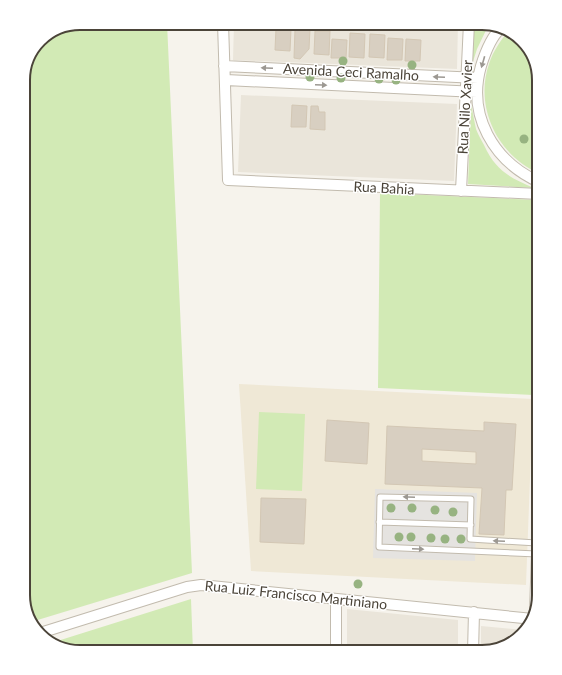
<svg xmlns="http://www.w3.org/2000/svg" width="562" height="675" font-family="Lato,sans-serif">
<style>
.residential{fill:#eae5da}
.education{fill:#efe8d6}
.green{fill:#d2eab5}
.parking{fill:#e5e3e0}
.building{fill:#d8cfc1;stroke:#d3c7b4;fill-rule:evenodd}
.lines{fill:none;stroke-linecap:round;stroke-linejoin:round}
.lane-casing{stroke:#c2bbae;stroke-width:7}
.street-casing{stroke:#c2bbae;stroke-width:12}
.lane{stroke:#fff;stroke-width:5}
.street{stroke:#fff;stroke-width:10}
.tree{fill:#97b381}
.oneway{fill:#9c9892}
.labels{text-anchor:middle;stroke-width:3;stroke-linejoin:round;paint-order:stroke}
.street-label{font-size:14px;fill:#4b4439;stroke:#fff}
.rim{fill:none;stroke:#4b4439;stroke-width:2}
</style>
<rect width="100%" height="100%" fill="#f6f3ec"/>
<!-- residential -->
<path class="residential" d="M 234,23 L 458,23 L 457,69 L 233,60 Z
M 241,95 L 457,104 L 454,181 L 238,172 Z
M 347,609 L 458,620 L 458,652 L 347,652 Z
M 481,626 L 524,630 L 514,642 L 481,652 Z"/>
<!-- education -->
<path class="education" d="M 239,384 L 533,399 L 526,585 L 251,571 Z"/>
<!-- green -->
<path class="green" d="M 80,23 L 167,23 L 192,573 L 31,622 L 23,595 L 23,76 L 42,37 Z
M 474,23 L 489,24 L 477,49 L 471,68 Z
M 509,30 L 529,48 L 539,80 L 539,173 C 498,156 474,107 489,64 C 493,51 501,40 509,30 Z
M 471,105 C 473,113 474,120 476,129 C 478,134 481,140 484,145 C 496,171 509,177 534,188 L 468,184 Z
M 380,193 L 539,200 L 539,269 L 533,395 L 378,388 Z
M 259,412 L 305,414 L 302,491 L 256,489 Z
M 191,599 L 193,652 L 80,652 L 55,646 L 51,643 Z"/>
<!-- parking -->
<path class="parking" d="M 375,489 L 477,493 L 475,561 L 373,558 Z"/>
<!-- building -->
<path class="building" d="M 276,28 L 291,29 L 290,51 L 275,50 Z
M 295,29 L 310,29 L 309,49 L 300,59 L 294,58 Z
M 315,31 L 330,31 L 329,55 L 314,54 Z
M 350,33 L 365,34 L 364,58 L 349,57 Z
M 370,34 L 385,35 L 384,58 L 369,57 Z
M 388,38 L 403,39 L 402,60 L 387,60 Z
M 332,39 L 347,40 L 346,58 L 331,58 Z
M 406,39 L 421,40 L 420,61 L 405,61 Z
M 292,105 L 307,106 L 306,127 L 291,127 Z
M 311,106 L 318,106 L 319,112 L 325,112 L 325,130 L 310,129 Z
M 327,420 L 369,423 L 367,464 L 325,461 Z
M 484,422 L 516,424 L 512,490 L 506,490 L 504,535 L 479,534 L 482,488 L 385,484 L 387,426 L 484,431 ZM 422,449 L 476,452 L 476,464 L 422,461 Z
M 261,498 L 306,499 L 304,544 L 260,542 Z"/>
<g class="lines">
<defs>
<path id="lane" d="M 379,522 L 471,525
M 537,554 L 379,547 L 380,497 L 471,499 L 470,539 L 537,543"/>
<path id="street" d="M 223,23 L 228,180 L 539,194
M 501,28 C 491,37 485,53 481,66 C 467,115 493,161 539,182
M 224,66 L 478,78
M 226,80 L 477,92
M 461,191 L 469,23
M 336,599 L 336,652
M 535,611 L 539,495
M 40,633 L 187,587 L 201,585 L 533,619
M 473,652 L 474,612"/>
</defs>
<!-- lane casing -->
<use href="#lane" class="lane-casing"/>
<!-- street casing -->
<use href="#street" class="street-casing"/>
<!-- lane -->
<use href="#lane" class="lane"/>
<!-- street -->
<use href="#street" class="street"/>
</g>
<!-- trees -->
<g class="tree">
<circle cx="343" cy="61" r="4.5"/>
<circle cx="412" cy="65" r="4.5"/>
<circle cx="310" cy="77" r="4.5"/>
<circle cx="341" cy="78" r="4.5"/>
<circle cx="379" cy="79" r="4.5"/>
<circle cx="396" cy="80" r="4.5"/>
<circle cx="524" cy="139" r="4.5"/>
<circle cx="391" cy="508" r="4.5"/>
<circle cx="412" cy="508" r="4.5"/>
<circle cx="435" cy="510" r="4.5"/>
<circle cx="453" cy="512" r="4.5"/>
<circle cx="399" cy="537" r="4.5"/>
<circle cx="411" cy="537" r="4.5"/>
<circle cx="431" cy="538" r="4.5"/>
<circle cx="445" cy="539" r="4.5"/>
<circle cx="461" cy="539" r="4.5"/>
<circle cx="358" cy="584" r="4.5"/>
</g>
<!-- one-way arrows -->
<defs><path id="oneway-solid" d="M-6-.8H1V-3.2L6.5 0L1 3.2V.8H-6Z"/></defs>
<g class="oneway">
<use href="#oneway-solid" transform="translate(483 62) rotate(106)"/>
<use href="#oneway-solid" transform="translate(267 68) rotate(-177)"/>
<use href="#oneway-solid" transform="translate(439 77) rotate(-177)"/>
<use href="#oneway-solid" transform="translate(321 85) rotate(3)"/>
<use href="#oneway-solid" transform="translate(409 497) rotate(-178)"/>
<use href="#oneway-solid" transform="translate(499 541) rotate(-177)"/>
<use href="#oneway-solid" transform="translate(418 549) rotate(3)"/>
</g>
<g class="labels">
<!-- street labels -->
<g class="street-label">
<text transform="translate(351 72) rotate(3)" y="5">Avenida Ceci Ramalho</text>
<text transform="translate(465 107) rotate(-87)" y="5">Rua Nilo Xavier</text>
<text transform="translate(384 188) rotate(3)" y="5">Rua Bahia</text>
<text transform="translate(296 595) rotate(6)" y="5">Rua Luiz Francisco Martiniano</text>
</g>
</g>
<!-- crop -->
<path d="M0 0H562V675H0ZM80 30H482A50 50 0 0 1 532 80V595A50 50 0 0 1 482 645H80A50 50 0 0 1 30 595V80A50 50 0 0 1 80 30Z" fill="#fff" fill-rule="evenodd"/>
<path class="rim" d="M80 30H482A50 50 0 0 1 532 80V595A50 50 0 0 1 482 645H80A50 50 0 0 1 30 595V80A50 50 0 0 1 80 30Z"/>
</svg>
